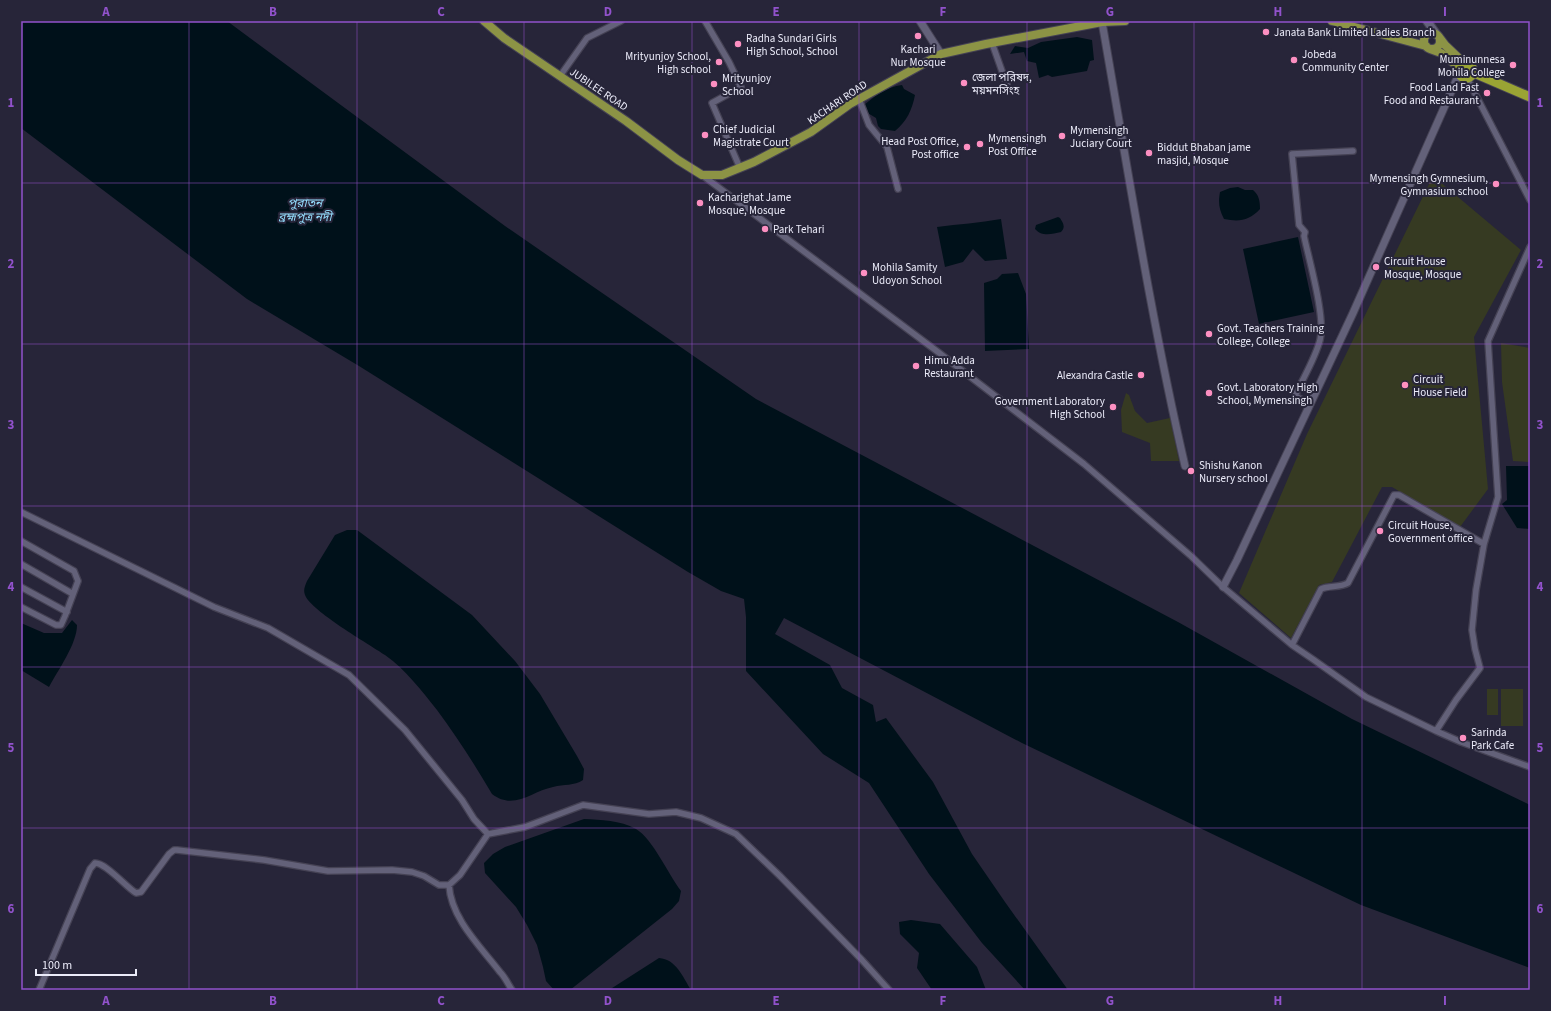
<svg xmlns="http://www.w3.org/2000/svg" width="1551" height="1011" font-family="'Source Sans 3','Noto Sans Bengali',sans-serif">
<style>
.green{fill:#363a22}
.water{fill:#00111a}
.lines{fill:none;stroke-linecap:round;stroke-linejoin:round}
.minor-casing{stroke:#454254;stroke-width:8}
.tertiary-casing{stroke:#454254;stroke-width:9}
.secondary-casing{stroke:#454254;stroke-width:10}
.primary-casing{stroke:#454254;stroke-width:10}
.trunk-casing{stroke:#454254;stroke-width:11}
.minor{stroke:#636179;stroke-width:5.5}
.tertiary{stroke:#636179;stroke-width:7}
.secondary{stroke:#636179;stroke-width:8}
.primary{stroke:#8c9345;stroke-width:8}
.trunk{stroke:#9aa434;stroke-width:9}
.grid{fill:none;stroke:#9152cb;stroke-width:1;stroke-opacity:0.55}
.poi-dot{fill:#fc8fc1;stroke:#272539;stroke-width:1.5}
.labels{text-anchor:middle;stroke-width:4;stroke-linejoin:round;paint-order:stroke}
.poi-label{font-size:11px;fill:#ebebf9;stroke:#272539;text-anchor:start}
.street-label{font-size:11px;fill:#ebebf9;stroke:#272539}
.water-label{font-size:12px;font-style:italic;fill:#94dcfc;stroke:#272539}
.neatline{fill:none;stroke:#9152cb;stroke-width:1.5}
.grid-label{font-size:13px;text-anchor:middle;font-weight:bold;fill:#9152cb}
</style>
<rect width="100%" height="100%" fill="#272539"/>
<!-- green -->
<path class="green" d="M 1433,176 L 1521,250 L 1474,337 L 1488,489 L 1460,527 L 1392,487 L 1382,487 L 1332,582 L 1319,585 L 1291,638 L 1239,593 L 1307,434 Z
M 1501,343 L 1530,348 L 1530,462 L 1513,461 L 1502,382 Z
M 1126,393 L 1129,395 L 1135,411 L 1147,423 L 1170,418 L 1179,461 L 1151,461 L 1150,443 L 1122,432 L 1121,410 Z
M 1487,689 L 1498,689 L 1498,715 L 1487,715 Z
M 1501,689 L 1523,689 L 1523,726 L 1501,726 Z"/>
<!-- water -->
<path class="water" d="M 21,21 L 227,21 L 505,226 L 756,399 L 1178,622 L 1352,719 L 1530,805 L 1530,968 L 1361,905 L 1022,743 L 784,618 L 775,634 L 830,665 L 842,688 L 873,705 L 876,722 L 886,718 L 933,782 L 972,854 L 1005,902 L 1068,990 L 1025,990 L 982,943 L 929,874 L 869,783 L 823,754 L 746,671 L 746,617 L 744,599 L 721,591 L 688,572 L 359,366 L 247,299 L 21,128 Z
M 1077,37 L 1092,40 L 1094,60 L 1090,61 L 1087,71 L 1052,77 L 1048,75 L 1039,78 L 1036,63 L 1027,61 L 1024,52 L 1010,54 L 1015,46 L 1028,48 L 1041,42 Z
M 902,85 L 904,89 L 915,95 C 912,110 907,121 895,131 L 881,129 L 878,126 L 876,118 L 866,112 L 863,106 C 875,96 886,87 902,85 Z
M 1238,187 L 1245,190 L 1253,190 C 1259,195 1260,201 1260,209 C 1249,221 1239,222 1224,219 C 1219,209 1218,203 1220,192 L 1230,188 Z
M 1058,217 L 1060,218 C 1063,223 1066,227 1061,232 C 1052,234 1042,237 1035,229 L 1036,225 Z
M 1001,219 L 1007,259 L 985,261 L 973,249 L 963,262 L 945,267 L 937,227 C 959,224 979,223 1001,219 Z
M 1298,237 L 1314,312 L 1259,324 L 1243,249 Z
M 1018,273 L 1026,294 L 1029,349 L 985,351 L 984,283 L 997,279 L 1002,274 Z
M 1506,466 L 1530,466 L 1530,529 L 1517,528 L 1502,504 L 1507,500 Z
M 347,530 L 357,530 L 472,615 L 515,661 L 540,694 L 577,756 L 584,769 L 583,780 C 574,786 564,784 553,787 C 532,791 514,811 492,794 C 475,765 457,737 437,710 C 421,690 406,670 385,655 C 369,644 311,611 305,595 C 303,590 305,586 307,581 L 335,535 Z
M 72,620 L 77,625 C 77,644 58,670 49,687 L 21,670 L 21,623 L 44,633 L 62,633 Z
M 584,819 C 601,820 620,820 636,829 C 653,839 668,874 681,891 L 679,901 L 672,909 L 570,990 L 554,990 L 546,981 L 543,967 L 537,945 L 527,925 L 516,907 L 485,873 L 484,863 L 493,854 L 505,847 Z
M 911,920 L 940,924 L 977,967 L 986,990 L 932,990 L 917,968 L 919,953 L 900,934 L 899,922 Z
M 659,958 C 676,959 683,977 691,990 L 609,990 Z"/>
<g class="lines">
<defs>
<path id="minor" d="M 705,21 L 729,62 L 741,87 L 712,103 L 740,168
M 992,43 L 1008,88
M 560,76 L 587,38 L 621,21
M 1467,78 L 1530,200
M 859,99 L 869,125 L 887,147 L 898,189
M 702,175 L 938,352 L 1084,464 L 1191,556 L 1223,587 L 1292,645 L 1314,660 L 1366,697 L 1436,731 L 1461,742 L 1530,767
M 1310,404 L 1295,396 C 1303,378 1315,359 1320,340 C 1326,318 1309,260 1304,236 L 1305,232 L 1299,225 L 1292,154 L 1353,151
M 21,512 L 214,607 L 268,628 L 349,675 L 405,730 L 462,800 L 474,819 L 488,834 L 525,827 L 583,805 L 649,814 L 676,812 L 701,818 L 736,834 L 780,876 L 862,960 L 889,990
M 21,541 L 74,571 L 78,581 L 65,616 L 61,625 L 56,625 L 21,607
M 21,564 L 73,594
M 21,587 L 67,612
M 1292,645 L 1321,589 C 1329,585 1340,588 1348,583 L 1394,495 L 1399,495 L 1484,544
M 1436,731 L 1456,700 L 1480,668 L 1475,649 L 1472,630 L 1476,590 L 1484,544 L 1498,497 L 1488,341 L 1530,247
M 449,885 C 451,919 481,947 500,972 C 505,977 508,984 512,990
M 39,990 L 90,869 L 95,863 C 106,863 125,886 136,893 L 141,892 L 169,854 L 174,850 L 177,850 L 264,860 L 328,871 L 392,870 L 412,872 L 424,876 L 439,885 L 449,885 L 460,875 L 488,834"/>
<path id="tertiary" d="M 920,21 L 941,54
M 1102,22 C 1128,170 1151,319 1185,466
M 1223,587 L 1237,560 L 1353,313 L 1459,74"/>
<path id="secondary" d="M 1427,21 L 1437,35"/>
<path id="primary" d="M 484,21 L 504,38 L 626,121 L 678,160 L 702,175 L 722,175 L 754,162 L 811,132 L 850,104 L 941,54 L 986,44 L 1102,22 L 1125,21
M 1332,21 L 1426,46
M1424 41a8 8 0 1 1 16 0a8 8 0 1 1-16 0Z
M 1439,37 L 1445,45 L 1465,64
M 1430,49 L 1441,53 L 1460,68"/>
<path id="trunk" d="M1459 71a7 7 0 1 1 14 0a7 7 0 1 1-14 0Z
M 1472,72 L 1530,97"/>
</defs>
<!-- minor casing -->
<use href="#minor" class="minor-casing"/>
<!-- tertiary casing -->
<use href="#tertiary" class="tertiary-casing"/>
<!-- secondary casing -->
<use href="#secondary" class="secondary-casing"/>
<!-- primary casing -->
<use href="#primary" class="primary-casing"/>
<!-- trunk casing -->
<use href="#trunk" class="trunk-casing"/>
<!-- minor -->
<use href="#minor" class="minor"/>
<!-- tertiary -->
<use href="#tertiary" class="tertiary"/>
<!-- secondary -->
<use href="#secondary" class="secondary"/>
<!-- primary -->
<use href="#primary" class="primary"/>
<!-- trunk -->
<use href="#trunk" class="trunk"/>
</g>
<!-- grid -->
<path class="grid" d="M 189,21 L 189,990M 357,21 L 357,990M 524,21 L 524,990M 692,21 L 692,990M 859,21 L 859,990M 1027,21 L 1027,990M 1194,21 L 1194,990M 1362,21 L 1362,990M 21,183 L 1530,183M 21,344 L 1530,344M 21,506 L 1530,506M 21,667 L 1530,667M 21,828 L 1530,828"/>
<!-- markers -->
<g class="poi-dot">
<circle cx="1266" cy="32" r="4"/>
<circle cx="918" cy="36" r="4"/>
<circle cx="738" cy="44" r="4"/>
<circle cx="1294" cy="60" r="4"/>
<circle cx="719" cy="62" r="4"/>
<circle cx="1513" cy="65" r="4"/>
<circle cx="964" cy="83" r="4"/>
<circle cx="714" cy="84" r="4"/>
<circle cx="1487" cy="93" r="4"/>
<circle cx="705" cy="135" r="4"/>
<circle cx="1062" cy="136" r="4"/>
<circle cx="980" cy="144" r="4"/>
<circle cx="967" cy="147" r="4"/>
<circle cx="1149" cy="153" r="4"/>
<circle cx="1496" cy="184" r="4"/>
<circle cx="700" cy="203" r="4"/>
<circle cx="765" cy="229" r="4"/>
<circle cx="1376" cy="267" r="4"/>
<circle cx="864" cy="273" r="4"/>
<circle cx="1209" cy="334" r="4"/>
<circle cx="916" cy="366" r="4"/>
<circle cx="1141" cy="375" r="4"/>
<circle cx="1405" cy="385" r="4"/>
<circle cx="1209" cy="393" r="4"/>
<circle cx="1113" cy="407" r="4"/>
<circle cx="1191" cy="471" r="4"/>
<circle cx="1380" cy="531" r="4"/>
<circle cx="1463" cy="738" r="4"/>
</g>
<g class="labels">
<!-- poi labels -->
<g class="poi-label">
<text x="1274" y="36">Janata Bank Limited Ladies Branch</text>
<text x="746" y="42">Radha Sundari Girls<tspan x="746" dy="13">High School, School</tspan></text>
<text x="918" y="53" text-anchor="middle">Kachari<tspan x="918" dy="13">Nur Mosque</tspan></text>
<text x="1302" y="58">Jobeda<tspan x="1302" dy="13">Community Center</tspan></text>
<text x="711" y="60" text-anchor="end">Mrityunjoy School,<tspan x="711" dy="13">High school</tspan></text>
<text x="1505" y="63" text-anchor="end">Muminunnesa<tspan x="1505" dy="13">Mohila College</tspan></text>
<text x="972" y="81">জেলা পরিষদ,<tspan x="972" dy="13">ময়মনসিংহ</tspan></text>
<text x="722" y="82">Mrityunjoy<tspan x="722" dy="13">School</tspan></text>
<text x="1479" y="91" text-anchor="end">Food Land Fast<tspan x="1479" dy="13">Food and Restaurant</tspan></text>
<text x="713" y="133">Chief Judicial<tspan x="713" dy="13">Magistrate Court</tspan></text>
<text x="1070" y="134">Mymensingh<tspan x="1070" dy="13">Juciary Court</tspan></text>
<text x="988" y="142">Mymensingh<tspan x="988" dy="13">Post Office</tspan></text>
<text x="959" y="145" text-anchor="end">Head Post Office,<tspan x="959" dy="13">Post office</tspan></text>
<text x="1157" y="151">Biddut Bhaban jame<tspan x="1157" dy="13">masjid, Mosque</tspan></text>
<text x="1488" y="182" text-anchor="end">Mymensingh Gymnesium,<tspan x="1488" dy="13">Gymnasium school</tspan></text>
<text x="708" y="201">Kacharighat Jame<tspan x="708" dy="13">Mosque, Mosque</tspan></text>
<text x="773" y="233">Park Tehari</text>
<text x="1384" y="265">Circuit House<tspan x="1384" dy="13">Mosque, Mosque</tspan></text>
<text x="872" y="271">Mohila Samity<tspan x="872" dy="13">Udoyon School</tspan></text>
<text x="1217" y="332">Govt. Teachers Training<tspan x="1217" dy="13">College, College</tspan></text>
<text x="924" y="364">Himu Adda<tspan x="924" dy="13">Restaurant</tspan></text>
<text x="1133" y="379" text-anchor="end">Alexandra Castle</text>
<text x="1413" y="383">Circuit<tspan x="1413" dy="13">House Field</tspan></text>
<text x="1217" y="391">Govt. Laboratory High<tspan x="1217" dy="13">School, Mymensingh</tspan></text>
<text x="1105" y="405" text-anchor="end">Government Laboratory<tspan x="1105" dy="13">High School</tspan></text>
<text x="1199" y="469">Shishu Kanon<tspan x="1199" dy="13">Nursery school</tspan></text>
<text x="1388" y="529">Circuit House,<tspan x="1388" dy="13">Government office</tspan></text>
<text x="1471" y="736">Sarinda<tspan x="1471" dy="13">Park Cafe</tspan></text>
</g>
<!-- street labels -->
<g class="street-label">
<text transform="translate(599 89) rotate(34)" y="4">JUBILEE ROAD</text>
<text transform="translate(837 102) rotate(-34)" y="4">KACHARI ROAD</text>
</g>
<!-- water labels -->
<g class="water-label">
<text x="305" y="207">পুরাতন<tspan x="305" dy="14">ব্রহ্মপুত্র নদী</tspan></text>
</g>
</g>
<!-- border -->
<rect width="1551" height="1011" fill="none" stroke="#272539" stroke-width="44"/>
<!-- scale -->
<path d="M36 969v6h100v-6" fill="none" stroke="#ebebf9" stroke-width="2"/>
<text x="42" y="969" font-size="12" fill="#ebebf9" stroke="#272539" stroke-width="3" paint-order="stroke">100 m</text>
<rect x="22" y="22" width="1507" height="967" class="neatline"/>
<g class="grid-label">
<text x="106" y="16">A</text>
<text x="273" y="16">B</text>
<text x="441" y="16">C</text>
<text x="608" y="16">D</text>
<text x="776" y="16">E</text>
<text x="943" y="16">F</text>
<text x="1110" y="16">G</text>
<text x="1278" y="16">H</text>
<text x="1445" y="16">I</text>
<text x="11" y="107">1</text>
<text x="1540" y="107">1</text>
<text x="11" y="268">2</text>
<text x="1540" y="268">2</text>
<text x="11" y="429">3</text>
<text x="1540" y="429">3</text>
<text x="11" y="591">4</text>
<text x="1540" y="591">4</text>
<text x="11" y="752">5</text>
<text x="1540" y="752">5</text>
<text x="11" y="913">6</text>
<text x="1540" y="913">6</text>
<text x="106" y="1005">A</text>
<text x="273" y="1005">B</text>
<text x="441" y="1005">C</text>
<text x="608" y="1005">D</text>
<text x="776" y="1005">E</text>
<text x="943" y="1005">F</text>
<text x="1110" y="1005">G</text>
<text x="1278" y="1005">H</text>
<text x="1445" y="1005">I</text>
</g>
</svg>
